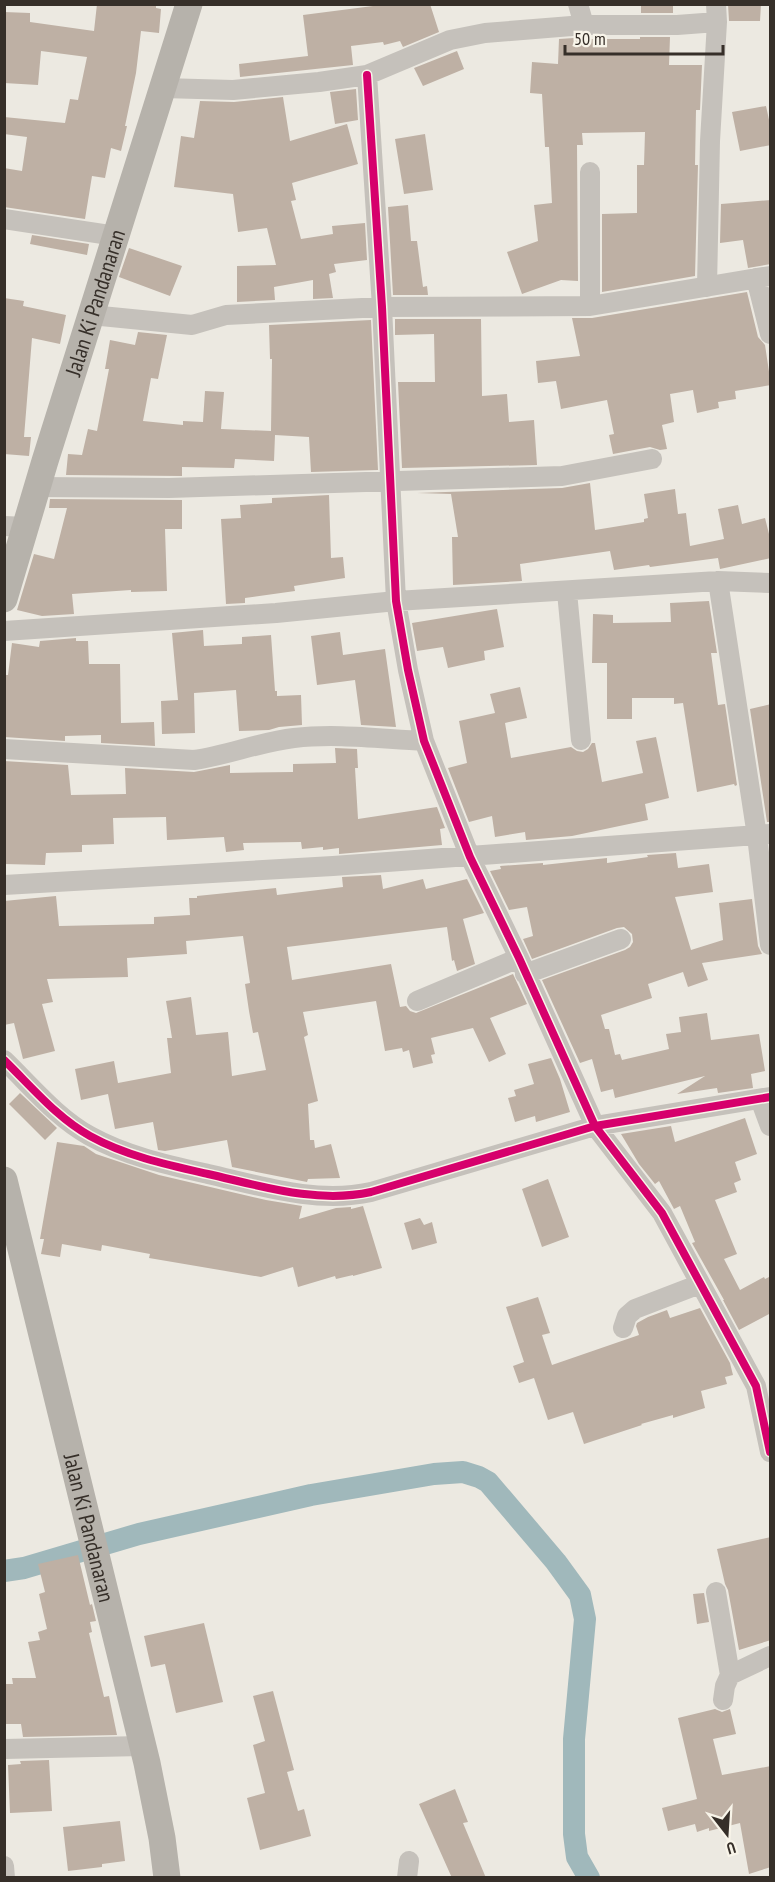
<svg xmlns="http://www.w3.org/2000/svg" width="775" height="1882" font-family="'PT Sans Narrow',sans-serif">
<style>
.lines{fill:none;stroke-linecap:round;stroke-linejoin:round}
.canal{stroke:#a0b8bb;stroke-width:22}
.building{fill:#beb0a4}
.street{stroke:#c5c1bb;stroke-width:20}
.secondary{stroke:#b6b2ab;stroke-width:27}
.cycleway-casing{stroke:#f8f4e9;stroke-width:11}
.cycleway{stroke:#d6006c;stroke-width:8}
.labels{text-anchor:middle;stroke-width:5;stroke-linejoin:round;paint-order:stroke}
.street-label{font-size:22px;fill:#362f29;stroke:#f8f4e9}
</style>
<rect width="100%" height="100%" fill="#ece9e1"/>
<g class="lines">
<!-- canal -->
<path class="canal" d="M 4,1571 L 24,1568 L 139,1534 L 311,1495 L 434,1474 L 463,1472 L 479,1477 L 488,1482 L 556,1562 L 580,1595 L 585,1619 L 574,1739 L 574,1834 L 577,1857 L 589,1878"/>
</g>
<!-- building -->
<path class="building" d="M 97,4 L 156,4 L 156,8 L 161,9 L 159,33 L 141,31 L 136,73 L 125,126 L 127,126 L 121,151 L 111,148 L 105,178 L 92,176 L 85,219 L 4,207 L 4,168 L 22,171 L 27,137 L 4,134 L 4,117 L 65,123 L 70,99 L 78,100 L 87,57 L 41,51 L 38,85 L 4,83 L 4,12 L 30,13 L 30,22 L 94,31 Z
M 372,4 L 430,4 L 439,32 L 403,47 L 400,41 L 384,45 L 383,42 L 351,46 L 353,65 L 240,77 L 239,64 L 308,56 L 303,15 L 373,6 Z
M 641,4 L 673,4 L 673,13 L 641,13 Z
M 728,4 L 761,4 L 760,21 L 729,21 Z
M 589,37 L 589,39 L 640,39 L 640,37 L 670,37 L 669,65 L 702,65 L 700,110 L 696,110 L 695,165 L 698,165 L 695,276 L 602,292 L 602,214 L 637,213 L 637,165 L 644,165 L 645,132 L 582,133 L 583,145 L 577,145 L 578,281 L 561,280 L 522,294 L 507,252 L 538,241 L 534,205 L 552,203 L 549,147 L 545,147 L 542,94 L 530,93 L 532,62 L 558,64 L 559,39 Z
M 457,51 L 464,69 L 423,86 L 414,68 Z
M 356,89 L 358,120 L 335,124 L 330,92 Z
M 283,97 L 290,141 L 347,124 L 358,164 L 292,183 L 296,200 L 291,201 L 301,239 L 333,234 L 332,226 L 365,223 L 367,260 L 334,264 L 336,272 L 329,274 L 333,298 L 313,299 L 313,280 L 274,287 L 275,300 L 237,302 L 237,266 L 276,265 L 267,228 L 238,232 L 233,194 L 174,187 L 181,136 L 194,138 L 200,101 L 234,102 Z
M 766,106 L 771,129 L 771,145 L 740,151 L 732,112 Z
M 425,134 L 433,190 L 404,194 L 395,139 Z
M 771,200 L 771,264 L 748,268 L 743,240 L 720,243 L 721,204 Z
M 408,205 L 411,241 L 417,241 L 423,287 L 427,286 L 428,295 L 393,295 L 388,207 Z
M 32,235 L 89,244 L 87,255 L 30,244 Z
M 129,248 L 182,266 L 170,296 L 119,277 Z
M 747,292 L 758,337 L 765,345 L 771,385 L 735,391 L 736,399 L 718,402 L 719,408 L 697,413 L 693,390 L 670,394 L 674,422 L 662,425 L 667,449 L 660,450 L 650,447 L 613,454 L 609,435 L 614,434 L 607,400 L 561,409 L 556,381 L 538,383 L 536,361 L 580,356 L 572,318 L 592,318 Z
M 4,298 L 24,301 L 23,306 L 66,315 L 60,344 L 32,338 L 24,437 L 31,437 L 29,456 L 4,454 Z
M 395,319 L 481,319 L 482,396 L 507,394 L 509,422 L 534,420 L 537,465 L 402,468 L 398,382 L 435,382 L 434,334 L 395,335 Z
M 371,320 L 378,470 L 311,472 L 309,437 L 275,435 L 274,461 L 235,459 L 234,468 L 182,467 L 182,476 L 66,475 L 68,454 L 82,455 L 88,429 L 97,431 L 109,369 L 105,369 L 110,340 L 135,345 L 138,332 L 167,335 L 158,379 L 151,378 L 143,421 L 183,425 L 183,421 L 203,422 L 205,391 L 224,392 L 221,429 L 271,431 L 272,359 L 270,359 L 269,325 Z
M 590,483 L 595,530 L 644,522 L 644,519 L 648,518 L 644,494 L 675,489 L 678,514 L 686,513 L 690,546 L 724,539 L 718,509 L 738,505 L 742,524 L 765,518 L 771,542 L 771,558 L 720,569 L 718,558 L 650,567 L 649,565 L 614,570 L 610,551 L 520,564 L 522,581 L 453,585 L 452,537 L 458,537 L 451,494 L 417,493 L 562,488 Z
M 329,495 L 331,558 L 343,557 L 345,578 L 294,586 L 295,591 L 245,598 L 245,603 L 226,604 L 221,519 L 241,518 L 240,505 L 272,503 L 272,498 Z
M 50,499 L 182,500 L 182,529 L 165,529 L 167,591 L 131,592 L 131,590 L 72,594 L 74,614 L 42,616 L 17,610 L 34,554 L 54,559 L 67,508 L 49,508 Z
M 709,601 L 717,653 L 711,653 L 718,705 L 725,704 L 737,785 L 735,786 L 734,784 L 697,792 L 683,703 L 674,704 L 674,698 L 632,698 L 632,719 L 607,719 L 607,663 L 592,663 L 593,614 L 613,615 L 613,623 L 671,622 L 670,603 Z
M 497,609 L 504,647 L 484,651 L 485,660 L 448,668 L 443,647 L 417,651 L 412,623 Z
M 203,630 L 204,646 L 242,644 L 242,637 L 271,635 L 275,691 L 277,691 L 277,696 L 301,695 L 302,725 L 279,727 L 269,730 L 239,731 L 236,690 L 194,693 L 195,733 L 162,734 L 161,701 L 178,700 L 172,633 Z
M 340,632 L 343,655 L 385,649 L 396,727 L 361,725 L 355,680 L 317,685 L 311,636 Z
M 76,638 L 76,641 L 88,641 L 89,664 L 120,664 L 121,723 L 154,722 L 155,746 L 101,743 L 101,735 L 65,736 L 65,741 L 4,737 L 4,675 L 8,675 L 12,643 L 39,647 L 40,641 Z
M 520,687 L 527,718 L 505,723 L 511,758 L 571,747 L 577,751 L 583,752 L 588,749 L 592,743 L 595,743 L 602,782 L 643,773 L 636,741 L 656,737 L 669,798 L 645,804 L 648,820 L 572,836 L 526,840 L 525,832 L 495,837 L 492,816 L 469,822 L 448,768 L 467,763 L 459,721 L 495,713 L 490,694 Z
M 771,704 L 771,822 L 767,822 L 750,709 Z
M 335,748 L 357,749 L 358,768 L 355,768 L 358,819 L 437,807 L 445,828 L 440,829 L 442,845 L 339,854 L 339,848 L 323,850 L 323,847 L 302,849 L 301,842 L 243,843 L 244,850 L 226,852 L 224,837 L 167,840 L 166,817 L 113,818 L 114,844 L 82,845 L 82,852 L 46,853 L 45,865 L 4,864 L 4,761 L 68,765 L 71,795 L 126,794 L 125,768 L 194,772 L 230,765 L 230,773 L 293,772 L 293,764 L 336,763 Z
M 676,853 L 678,868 L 709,864 L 713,892 L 675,897 L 691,950 L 723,940 L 719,903 L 752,899 L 758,946 L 762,954 L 702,963 L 708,980 L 688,987 L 683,972 L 648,984 L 652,998 L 601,1015 L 605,1029 L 609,1029 L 615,1055 L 620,1054 L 622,1060 L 669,1049 L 666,1034 L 681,1032 L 679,1017 L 707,1013 L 711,1040 L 759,1034 L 765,1071 L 751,1074 L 753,1088 L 718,1093 L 717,1088 L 677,1094 L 705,1076 L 615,1098 L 613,1089 L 601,1092 L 592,1059 L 580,1063 L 542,980 L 625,950 L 630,947 L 633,942 L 632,934 L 624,927 L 617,928 L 532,959 L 523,939 L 533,936 L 527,907 L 509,910 L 490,871 L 501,869 L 500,866 L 543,863 L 543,865 L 607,858 L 607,863 L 648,857 L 647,855 Z
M 381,875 L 383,889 L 423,879 L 426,889 L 467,879 L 484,913 L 463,919 L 475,964 L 457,971 L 454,960 L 452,961 L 447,927 L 287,947 L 292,980 L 391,964 L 400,1007 L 406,1006 L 410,1011 L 416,1013 L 513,974 L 527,1004 L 490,1018 L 506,1054 L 489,1062 L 473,1028 L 431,1038 L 435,1054 L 431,1055 L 433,1063 L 413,1068 L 409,1050 L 403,1052 L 402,1048 L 385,1051 L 376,1001 L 303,1012 L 308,1035 L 304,1037 L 318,1101 L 308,1104 L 310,1140 L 314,1140 L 315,1148 L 331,1144 L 340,1178 L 308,1179 L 307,1182 L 232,1167 L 227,1140 L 165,1151 L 158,1150 L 153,1122 L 115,1129 L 108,1094 L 81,1100 L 75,1069 L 114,1061 L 118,1083 L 171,1073 L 167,1038 L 172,1038 L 166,1001 L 191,997 L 196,1035 L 228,1032 L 232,1076 L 266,1070 L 258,1032 L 253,1033 L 249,1011 L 245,984 L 250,983 L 243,936 L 186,941 L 187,954 L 127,958 L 128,977 L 47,979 L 53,1002 L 42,1004 L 55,1051 L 23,1059 L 14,1023 L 4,1025 L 4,901 L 56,896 L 59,926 L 154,924 L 154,917 L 190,915 L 189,898 L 197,898 L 197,896 L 276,888 L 277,895 L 343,887 L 342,877 Z
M 551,1058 L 560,1079 L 570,1112 L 536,1122 L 535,1116 L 515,1122 L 508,1098 L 516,1096 L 514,1090 L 534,1084 L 528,1064 Z
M 20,1093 L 57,1128 L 45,1140 L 9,1104 Z
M 745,1118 L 757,1154 L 735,1162 L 741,1180 L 734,1183 L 737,1192 L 715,1200 L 737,1254 L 724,1259 L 740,1290 L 764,1277 L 765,1279 L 771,1276 L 771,1313 L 739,1330 L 723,1300 L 724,1300 L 692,1243 L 695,1242 L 680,1206 L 674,1209 L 659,1181 L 655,1184 L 639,1164 L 621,1134 L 671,1126 L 675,1142 Z
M 57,1142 L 84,1146 L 96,1154 L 159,1175 L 266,1200 L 302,1206 L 299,1219 L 336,1208 L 351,1207 L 351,1209 L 363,1206 L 382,1268 L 353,1276 L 353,1275 L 336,1279 L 335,1276 L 298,1287 L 293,1267 L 261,1277 L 149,1258 L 150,1254 L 102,1245 L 101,1251 L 62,1244 L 60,1257 L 41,1254 L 44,1239 L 40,1239 Z
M 548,1179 L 569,1237 L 542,1247 L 522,1189 Z
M 420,1218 L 424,1225 L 432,1222 L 437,1243 L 412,1250 L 404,1223 Z
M 538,1297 L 550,1333 L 542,1335 L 552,1365 L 639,1335 L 636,1326 L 637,1323 L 648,1317 L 667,1310 L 670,1318 L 700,1308 L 730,1363 L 733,1375 L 725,1377 L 727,1384 L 701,1391 L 705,1408 L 673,1418 L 673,1415 L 641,1424 L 642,1425 L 584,1444 L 573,1412 L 548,1420 L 534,1378 L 519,1383 L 513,1366 L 524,1362 L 506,1307 Z
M 771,1537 L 771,1640 L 739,1650 L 728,1590 L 725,1584 L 717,1549 Z
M 78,1555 L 90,1605 L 92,1604 L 96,1621 L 90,1622 L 92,1632 L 89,1633 L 104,1697 L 109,1696 L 117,1735 L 23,1737 L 21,1724 L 4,1724 L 4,1684 L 13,1684 L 12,1678 L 36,1678 L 28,1642 L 40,1640 L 38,1632 L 47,1629 L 39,1594 L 45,1592 L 38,1564 Z
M 704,1593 L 709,1622 L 697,1624 L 693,1594 Z
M 204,1623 L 223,1702 L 176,1713 L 165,1664 L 151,1667 L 144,1636 Z
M 273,1691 L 294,1770 L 287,1772 L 298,1811 L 304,1809 L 311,1836 L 260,1850 L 247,1798 L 265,1793 L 253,1745 L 265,1741 L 253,1696 Z
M 715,1709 L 722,1712 L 730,1709 L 736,1734 L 713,1739 L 722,1775 L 771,1766 L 771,1867 L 749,1874 L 740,1823 L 709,1831 L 709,1828 L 697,1832 L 695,1824 L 668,1831 L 662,1808 L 697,1799 L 678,1718 Z
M 49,1760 L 52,1811 L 10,1813 L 8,1765 L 21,1764 L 20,1761 Z
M 455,1789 L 468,1822 L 463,1823 L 486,1878 L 452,1878 L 419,1804 Z
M 120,1821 L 125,1861 L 102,1864 L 102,1867 L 68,1871 L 63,1827 Z"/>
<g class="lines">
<!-- street -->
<path class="street" d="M 578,4 L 584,25
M 367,75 L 382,307 L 396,601 L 408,670 L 424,741 L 470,857 L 519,958 L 595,1126 L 662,1213 L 756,1386 L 770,1452
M 163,88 L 233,90 L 319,82 L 367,75 L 450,40 L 485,33 L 584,25 L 677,25 L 717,22
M 590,172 L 590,306
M 4,219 L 116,236
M 756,278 L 770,334
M 707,287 L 710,141 L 717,22 L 716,4
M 91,315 L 192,325 L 226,315 L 382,307 L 590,306 L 770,276
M 37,487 L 169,488 L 562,476 L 652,459
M 4,526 L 26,527
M 718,581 L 757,836 L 770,945
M 567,592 L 581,740
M 4,631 L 276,613 L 396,601 L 718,581 L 770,583
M 4,749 L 194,760 C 228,755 260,742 294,738 C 337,733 381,739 424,741
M 4,885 L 333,866 L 770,834
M 525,974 L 621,939
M 417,1001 L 519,958
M 4,1060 C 31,1086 57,1118 90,1136 C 126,1156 168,1165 208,1174 C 261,1186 317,1204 371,1192 L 595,1126 L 770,1097
M 760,1099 L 770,1126
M 623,1328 L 627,1316 L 635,1309 L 700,1284
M 716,1592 L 730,1675
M 723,1700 L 725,1686 L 730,1675 L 770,1656
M 4,1749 L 142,1746
M 4,1866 L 5,1878
M 407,1878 L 409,1861"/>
<!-- secondary -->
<g class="secondary">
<path id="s1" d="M 4,599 L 45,461 L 189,4"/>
<path id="s2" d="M 4,1180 L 147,1763 L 162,1838 L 167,1878"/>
</g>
<defs>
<path id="cycleway" d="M 367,75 L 382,307 L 396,601 L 408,670 L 424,741 L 470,857 L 519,958 L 595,1126 L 662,1213 L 756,1386 L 770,1452
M 4,1060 C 31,1086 57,1118 90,1136 C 126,1156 168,1165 208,1174 C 261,1186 317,1204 371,1192 L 595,1126 L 770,1097"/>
</defs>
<!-- cycleway casing -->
<use href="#cycleway" class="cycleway-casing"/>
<!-- cycleway -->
<use href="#cycleway" class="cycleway"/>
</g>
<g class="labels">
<!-- street labels -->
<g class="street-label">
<text dy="8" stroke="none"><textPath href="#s1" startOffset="310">Jalan Ki Pandanaran</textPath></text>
<text dy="8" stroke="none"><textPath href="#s2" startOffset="358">Jalan Ki Pandanaran</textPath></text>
</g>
</g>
<!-- border -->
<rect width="775" height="1882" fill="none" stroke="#362f29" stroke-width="12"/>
<!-- north arrow -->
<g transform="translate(727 1834) rotate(163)" stroke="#f8f4e9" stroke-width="4.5" paint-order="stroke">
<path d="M0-4.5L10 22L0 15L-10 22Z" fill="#362f29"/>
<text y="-9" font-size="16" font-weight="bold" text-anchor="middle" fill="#362f29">U</text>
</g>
<!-- scale -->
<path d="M565 45v9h158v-9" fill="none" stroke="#362f29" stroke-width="3"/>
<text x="574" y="45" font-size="18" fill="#362f29" stroke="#f8f4e9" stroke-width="4.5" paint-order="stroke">50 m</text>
</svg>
